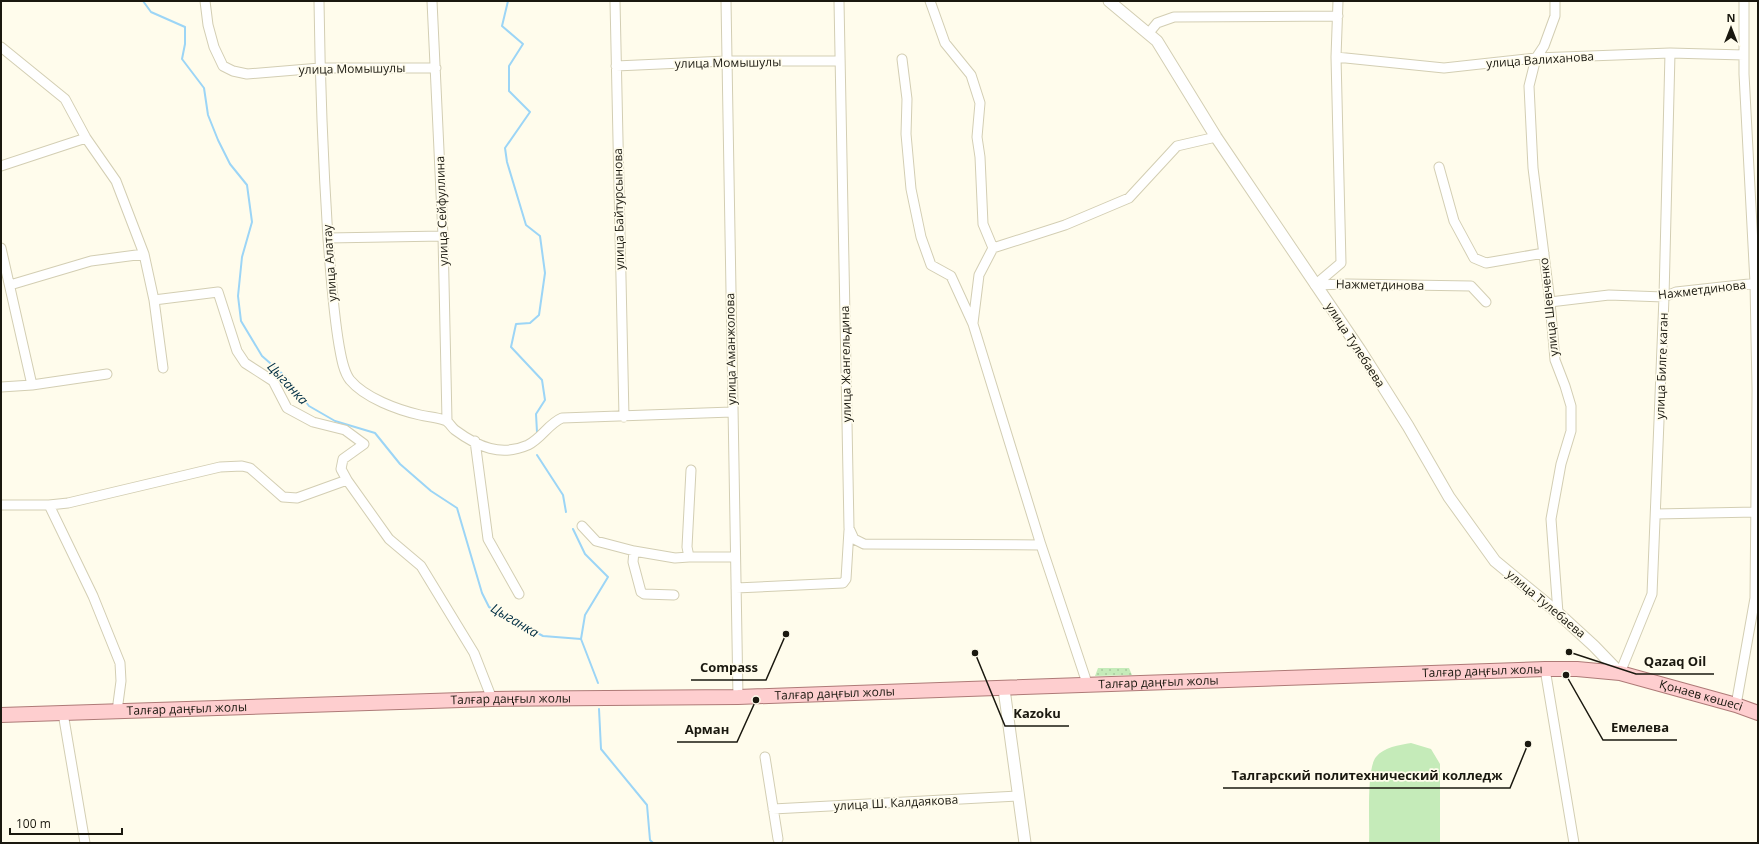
<svg xmlns="http://www.w3.org/2000/svg" width="1759" height="844" font-family="'Open Sans',sans-serif">
<style>
.grass{fill:url(#grass-dots)}
.pitch{fill:#c5ebb9}
.lines{fill:none;stroke-linecap:round;stroke-linejoin:round}
.stream{stroke:#9cd5f6;stroke-width:2}
.minor-casing{stroke:#d3ceb3;stroke-width:11}
.tertiary-casing{stroke:#d3ceb3;stroke-width:13}
.primary-casing{stroke:#ae7a77;stroke-width:16}
.minor{stroke:#fff;stroke-width:9}
.tertiary{stroke:#fff;stroke-width:11}
.primary{stroke:#fececf;stroke-width:14}
.labels{text-anchor:middle;stroke-width:3.5;stroke-linejoin:round;paint-order:stroke}
.street-label{font-size:12px;fill:#1a180f;stroke:#fffcec}
.water-label{font-size:13px;font-style:italic;fill:#002e43;stroke:#fffcec}
.leader{fill:none;stroke:#1a180f;stroke-width:1.5}
.callout-dot{fill:#1a180f;stroke:#fffcec;stroke-width:1.5}
.callout-label{font-size:13px;text-anchor:middle;font-weight:bold;fill:#1a180f;stroke:#fffcec;stroke-width:3.5;stroke-linejoin:round;paint-order:stroke}
</style>
<defs>
<pattern id="grass-dots" width="8" height="8" patternUnits="userSpaceOnUse"><rect width="8" height="8" fill="#c5ebb9"/><path d="M2 2h.1M6 6h.1" fill="none" stroke="#a9c99e" stroke-width="1.8" stroke-linecap="round"/></pattern>
</defs>
<rect width="100%" height="100%" fill="#fffcec"/>
<!-- grass -->
<path class="grass" d="M 1098,668 L 1129,668 L 1132,675 L 1095,676 Z"/>
<!-- pitch -->
<path class="pitch" d="M 1411,743 L 1431,749 L 1440,764 L 1440,843 L 1369,843 C 1370,825 1366,769 1376,757 C 1384,747 1399,745 1411,743 Z"/>
<g class="lines">
<!-- stream -->
<path class="stream" d="M 143,1 L 151,12 L 185,27 L 185,44 L 182,59 L 204,88 L 208,115 L 218,140 L 230,164 L 247,185 L 252,222 L 242,257 L 238,296 L 241,321 L 262,356 L 286,377 L 309,406 L 335,421 L 375,433 L 400,464 L 431,491 L 457,508 L 482,593 L 489,607 L 543,636 L 581,639 L 598,683
M 508,1 L 502,26 L 523,44 L 509,66 L 509,91 L 530,112 L 505,148 L 507,162 L 526,225 L 540,236 L 545,273 L 539,315 L 530,323 L 516,324 L 511,347 L 542,380 L 545,400 L 536,414 L 537,432
M 537,455 L 563,495 L 566,512
M 573,529 L 585,554 L 608,577 L 585,615 L 581,639
M 599,709 L 601,749 L 647,805 L 650,840 L 653,843"/>
<defs>
<path id="minor" d="M 205,1 L 208,25 L 214,47 L 223,66 L 233,71 L 247,74 L 320,68 L 436,68
M 319,1 C 320,80 323,160 328,239 C 331,275 333,310 339,345 C 341,356 343,371 350,380 C 365,398 398,410 420,415 C 428,417 436,417 444,420 C 449,421 451,427 455,430 C 478,447 501,457 528,445 C 542,438 548,424 562,418 L 732,412
M 432,1 L 443,236 L 447,420
M 615,1 L 624,417
M 726,1 L 738,697
M 839,1 L 849,528 L 854,539 L 864,544 L 1041,545
M 930,1 L 945,43 L 971,75 L 980,103 L 977,137 L 980,157 L 983,224 L 993,248 L 1065,225 L 1129,198 L 1177,146 L 1216,137
M 1555,1 L 1555,16 L 1544,46 L 1536,58 L 1529,86 L 1533,168 L 1550,302 L 1555,360 L 1565,386 L 1571,406 L 1571,431 L 1561,464 L 1551,519 L 1558,613
M 1148,34 L 1157,23 L 1174,17 L 1338,16
M 1,47 L 65,99 L 86,138 L 116,181 L 144,254 L 154,300 L 163,368
M 1336,57 L 1444,68 L 1536,58 L 1670,53 L 1744,55
M 902,59 L 907,99 L 906,134 L 911,189 L 921,237 L 931,265 L 951,276 L 973,324 L 1041,545 L 1088,686
M 616,66 L 726,61 L 840,61
M 1,166 L 86,138
M 1439,167 L 1454,221 L 1474,258 L 1486,263 L 1544,253
M 328,238 L 443,236
M 1,248 L 32,385
M 10,285 L 91,261 L 144,254
M 1315,285 L 1341,263 L 1336,57 L 1338,1
M 1315,285 L 1347,284 L 1471,286 L 1486,302
M 154,300 L 218,292 L 237,351 L 245,363 L 273,381 L 287,408 L 313,422 L 345,430 L 364,444 L 343,459 L 341,469 L 347,480
M 1550,302 L 1609,295 L 1664,297 L 1676,292 L 1758,283
M 973,323 L 979,275 L 993,248
M 1,387 L 32,385 L 107,374
M 475,441 L 488,539 L 519,594
M 691,470 L 687,547 L 689,557 L 735,557
M 1,505 L 49,505 L 68,503 L 220,467 L 242,466 L 250,468 L 283,497 L 297,498 L 347,480 L 389,539 L 421,566 L 474,653 L 492,699
M 49,505 L 93,596 L 120,663 L 121,681 L 117,711
M 1656,514 L 1756,512
M 582,526 L 596,541 L 634,551
M 736,588 L 843,583 L 846,579 L 849,530
M 674,595 L 644,594 L 641,592 L 633,562 L 634,551 L 675,558 L 689,557
M 1545,669 L 1574,843
M 1620,673 L 1652,594 L 1664,297 L 1670,53
M 1736,705 L 1755,598 L 1757,390 L 1755,283 L 1744,74 L 1744,1
M 63,713 L 85,843
M 765,757 L 778,839
M 773,809 L 1018,796"/>
<path id="tertiary" d="M 1109,1 L 1157,41 L 1216,137 L 1360,350 L 1408,426 L 1449,497 L 1495,561 L 1558,613 L 1594,646 L 1620,673
M 1004,689 L 1025,843"/>
<g id="primary">
<path id="s1" d="M 1,715 L 492,699 L 738,697 L 1545,669 L 1577,669 L 1620,673 L 1736,705 L 1758,713"/>
</g>
</defs>
<!-- minor casing -->
<use href="#minor" class="minor-casing"/>
<!-- tertiary casing -->
<use href="#tertiary" class="tertiary-casing"/>
<!-- primary casing -->
<use href="#primary" class="primary-casing"/>
<!-- minor -->
<use href="#minor" class="minor"/>
<!-- tertiary -->
<use href="#tertiary" class="tertiary"/>
<!-- primary -->
<use href="#primary" class="primary"/>
</g>
<g class="labels">
<!-- street labels -->
<g class="street-label">
<text transform="translate(1540 60) rotate(-4)" y="4">улица Валиханова</text>
<text transform="translate(728 63) rotate(-1)" y="4">улица Момышулы</text>
<text transform="translate(352 69) rotate(-1)" y="4">улица Момышулы</text>
<text transform="translate(619 209) rotate(-91)" y="4">улица Байтурсынова</text>
<text transform="translate(442 211) rotate(-92)" y="4">улица Сейфуллина</text>
<text transform="translate(330 263) rotate(-94)" y="4">улица Алатау</text>
<text transform="translate(1380 285) rotate(1)" y="4">Нажметдинова</text>
<text transform="translate(1702 290) rotate(-7)" y="4">Нажметдинова</text>
<text transform="translate(1549 307) rotate(-96)" y="4">улица Шевченко</text>
<text transform="translate(1355 345) rotate(57)" y="4">улица Тулебаева</text>
<text transform="translate(731 349) rotate(-91)" y="4">улица Аманжолова</text>
<text transform="translate(846 364) rotate(-91)" y="4">улица Жангельдина</text>
<text transform="translate(1662 366) rotate(-88)" y="4">улица Билге каган</text>
<text transform="translate(1546 604) rotate(40)" y="4">улица Тулебаева</text>
<text dy="4" stroke="none"><textPath href="#s1" startOffset="1482">Талғар даңғыл жолы</textPath></text>
<text dy="4" stroke="none"><textPath href="#s1" startOffset="1158">Талғар даңғыл жолы</textPath></text>
<text dy="4" stroke="none"><textPath href="#s1" startOffset="834">Талғар даңғыл жолы</textPath></text>
<text dy="4" stroke="none"><textPath href="#s1" startOffset="1704">Қонаев көшесі</textPath></text>
<text dy="4" stroke="none"><textPath href="#s1" startOffset="510">Талғар даңғыл жолы</textPath></text>
<text dy="4" stroke="none"><textPath href="#s1" startOffset="186">Талғар даңғыл жолы</textPath></text>
<text transform="translate(896 803) rotate(-3)" y="4">улица Ш. Калдаякова</text>
</g>
<!-- water labels -->
<g class="water-label">
<text transform="translate(288 383) rotate(47)" y="5">Цыганка</text>
<text transform="translate(515 620) rotate(31)" y="5">Цыганка</text>
</g>
</g>
<!-- callouts -->
<path class="leader" d="M1569 652L1636 674H1714M786 634L766 680H691M975 653L1005 726H1069M1566 675L1603 740H1677M756 700L737 742H677M1528 744L1510 788H1223"/>
<g class="callout-dot">
<circle cx="1569" cy="652" r="4"/>
<circle cx="786" cy="634" r="4"/>
<circle cx="975" cy="653" r="4"/>
<circle cx="1566" cy="675" r="4"/>
<circle cx="756" cy="700" r="4"/>
<circle cx="1528" cy="744" r="4"/>
</g>
<g class="callout-label">
<text x="1675" y="666">Qazaq Oil</text>
<text x="729" y="672">Compass</text>
<text x="1037" y="718">Kazoku</text>
<text x="1640" y="732">Емелева</text>
<text x="707" y="734">Арман</text>
<text x="1367" y="780">Талгарский политехнический колледж</text>
</g>
<!-- border -->
<rect width="1759" height="844" fill="none" stroke="#1a180f" stroke-width="4"/>
<!-- north arrow -->
<g transform="translate(1731 28)" stroke="#fffcec" stroke-width="3" paint-order="stroke">
<path d="M0-3L7 15L0 10L-7 15Z" fill="#1a180f"/>
<text y="-6" font-size="11" font-weight="bold" text-anchor="middle" fill="#1a180f">N</text>
</g>
<!-- scale -->
<path d="M10 828v6h112v-6" fill="none" stroke="#1a180f" stroke-width="2"/>
<text x="16" y="828" font-size="12" fill="#1a180f" stroke="#fffcec" stroke-width="3" paint-order="stroke">100 m</text>
</svg>
